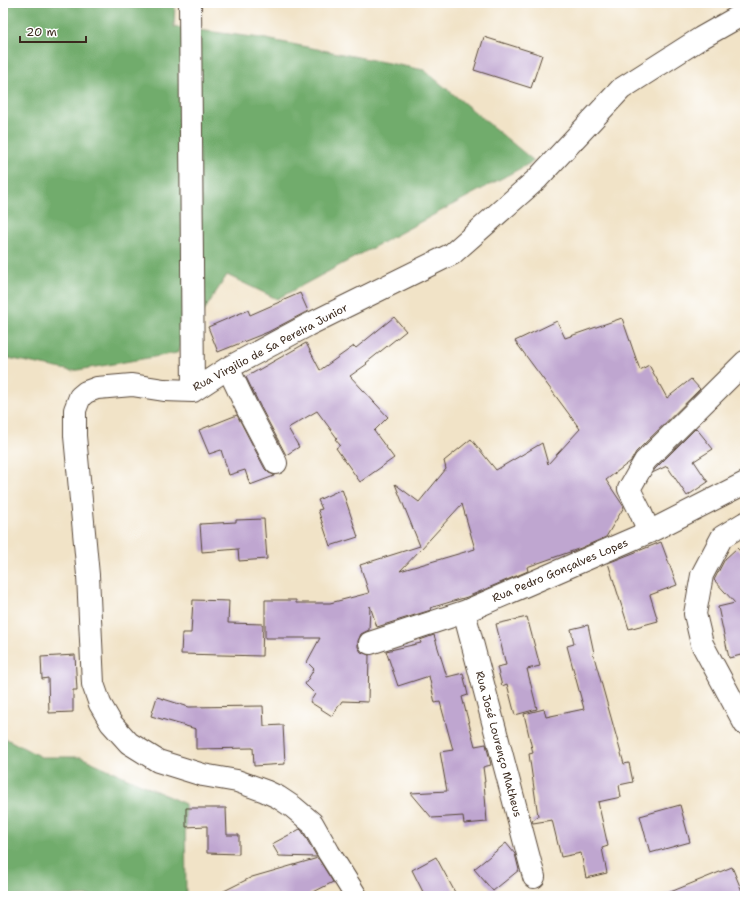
<svg xmlns="http://www.w3.org/2000/svg" width="748" height="899" font-family="'Shantell Sans',sans-serif">
<style>
.forest{fill:#71ac6c;stroke:#566b45}
.building{fill:#bfa6d0;fill-rule:evenodd}
.lines{fill:none;stroke-linecap:round;stroke-linejoin:round}
.minor-casing{stroke:#564637;stroke-width:24}
.minor{stroke:#fff;stroke-width:22}
.labels{text-anchor:middle;stroke-width:3;stroke-linejoin:round;paint-order:stroke}
.street-label{font-size:11px;fill:#3b2a1e;stroke:#fff}
</style>
<rect width="100%" height="100%" fill="#fff"/>
<filter id="ink" filterUnits="userSpaceOnUse"><feTurbulence type="fractalNoise" baseFrequency=".025" numOctaves="2"/><feDisplacementMap in="SourceGraphic" scale="8" xChannelSelector="R" yChannelSelector="G"/><feConvolveMatrix kernelMatrix="1 2 1 2 8 2 1 2 1" color-interpolation-filters="sRGB"/></filter>
<filter id="wash" filterUnits="userSpaceOnUse"><feTurbulence type="fractalNoise" baseFrequency=".012" numOctaves="4" result="noise"/><feDisplacementMap in="SourceGraphic" scale="16" xChannelSelector="R" yChannelSelector="G"/><feGaussianBlur stdDeviation="0.9" result="paint"/><feColorMatrix in="noise" values="0 0 0 0 0 0 0 0 0 0 0 0 0 0 0 0 0 1.4 0 .05"/><feComposite in="paint" operator="in"/></filter>
<g filter="url(#wash)">
<rect width="100%" height="100%" fill="#f1e3c7"/>
<!-- forest -->
<path class="forest" d="M 3,3 L 175,3 L 174,27 L 261,38 L 424,70 L 534,161 L 277,299 L 227,275 L 177,353 L 72,371 L 3,357 Z
M 3,737 L 41,757 L 81,757 L 185,804 L 186,896 L 3,896 Z"/>
<g id="blocks">
<!-- building -->
<path class="building" d="M 484,37 L 542,55 L 531,88 L 474,70 Z
M 300,293 L 308,311 L 268,332 L 218,352 L 208,327 L 248,310 L 250,315 Z
M 394,317 L 406,331 L 366,363 L 367,364 L 350,376 L 388,417 L 374,431 L 394,458 L 360,482 L 336,448 L 340,445 L 335,439 L 337,438 L 317,411 L 288,428 L 299,447 L 286,455 L 260,406 L 246,377 L 306,343 L 320,370 L 354,346 L 356,348 Z
M 622,318 L 640,370 L 649,365 L 667,398 L 691,379 L 700,389 L 636,452 L 631,461 L 606,480 L 624,507 L 606,537 L 581,548 L 527,567 L 528,571 L 467,597 L 430,608 L 431,610 L 377,627 L 370,606 L 369,630 L 361,634 L 358,641 L 358,647 L 361,652 L 369,655 L 368,702 L 342,701 L 332,716 L 310,702 L 315,694 L 305,684 L 314,669 L 307,662 L 320,638 L 265,638 L 265,600 L 296,600 L 296,603 L 330,603 L 369,593 L 360,565 L 420,546 L 395,484 L 419,502 L 446,469 L 444,461 L 471,439 L 496,470 L 542,443 L 548,464 L 580,429 L 515,341 L 557,321 L 565,338 ZM 462,504 L 475,549 L 400,571 L 421,549 Z
M 237,415 L 265,469 L 269,473 L 274,475 L 274,476 L 250,485 L 245,470 L 229,475 L 221,450 L 209,454 L 199,430 Z
M 696,428 L 713,449 L 694,461 L 708,482 L 687,496 L 667,466 L 652,473 L 655,469 Z
M 342,489 L 358,537 L 330,546 L 318,510 L 322,509 L 318,500 Z
M 264,519 L 267,559 L 239,561 L 238,549 L 202,552 L 200,524 L 236,522 L 236,520 Z
M 661,542 L 677,585 L 650,595 L 658,621 L 629,629 L 608,563 Z
M 737,548 L 745,556 L 745,654 L 729,658 L 718,607 L 735,603 L 714,580 L 725,559 Z
M 193,600 L 229,601 L 228,623 L 263,624 L 262,656 L 181,654 L 182,633 L 191,633 Z
M 527,617 L 540,666 L 527,669 L 537,709 L 515,715 L 507,684 L 502,686 L 497,667 L 506,665 L 496,624 Z
M 588,625 L 594,653 L 593,653 L 612,721 L 624,764 L 629,763 L 633,782 L 619,785 L 621,797 L 598,802 L 608,846 L 602,848 L 607,873 L 586,878 L 581,853 L 561,857 L 552,820 L 533,823 L 532,821 L 538,816 L 529,754 L 533,753 L 524,714 L 544,709 L 546,717 L 584,709 L 567,646 L 574,644 L 571,629 Z
M 434,635 L 447,677 L 463,673 L 468,695 L 462,697 L 475,746 L 486,744 L 491,765 L 483,767 L 485,782 L 484,782 L 487,822 L 464,824 L 463,816 L 432,818 L 411,793 L 447,791 L 440,752 L 453,750 L 440,702 L 435,703 L 429,676 L 398,686 L 386,651 L 421,643 L 420,640 Z
M 75,655 L 77,690 L 73,690 L 73,712 L 49,713 L 48,678 L 42,679 L 41,657 Z
M 157,697 L 189,707 L 263,706 L 264,726 L 283,725 L 285,764 L 254,766 L 253,748 L 196,749 L 196,729 L 151,716 Z
M 680,805 L 690,842 L 650,853 L 640,816 Z
M 186,808 L 226,808 L 227,835 L 239,835 L 239,854 L 207,853 L 207,826 L 186,827 Z
M 300,829 L 302,831 L 317,857 L 279,856 L 272,844 Z
M 506,843 L 515,854 L 519,870 L 493,891 L 474,869 Z
M 436,857 L 457,896 L 425,896 L 412,870 Z
M 318,858 L 333,882 L 306,896 L 214,896 L 252,877 Z
M 732,867 L 744,896 L 663,896 L 663,895 Z"/>
</g>
</g>
<g filter="url(#ink)">
<use href="#blocks" fill-opacity="0" stroke="#564637" stroke-width="1"/>
<g class="lines">
<defs>
<path id="minor" d="M 190,3 L 193,391
M 228,368 L 248,410 L 276,463
M 745,523 L 722,537 L 702,575 L 695,614 L 702,644 L 745,724
M 649,532 L 640,511 L 629,489 L 645,461 L 745,362
M 464,612 L 534,877
M 370,643 L 464,612 L 649,532 L 745,483
M 356,896 L 329,853 L 312,823 L 293,807 L 278,797 L 265,791 L 237,781 L 203,775 L 158,761 L 129,743 L 111,723 L 100,704 L 93,684 L 88,575 L 75,436 L 75,410 L 80,397 L 86,392 L 97,388 L 132,385 L 164,390 L 193,391 L 228,368 L 308,325 L 452,254 L 537,179 L 621,89 L 701,38 L 745,13"/>
</defs>
<!-- minor casing -->
<use href="#minor" class="minor-casing"/>
<!-- minor -->
<use href="#minor" class="minor"/>
</g>
</g>
<g class="labels">
<!-- street labels -->
<g class="street-label">
<text transform="translate(270 347) rotate(-28)" y="4">Rua Virgilio de Sa Pereira Junior</text>
<text transform="translate(560 570) rotate(-23)" y="4">Rua Pedro Gonçalves Lopes</text>
<text transform="translate(499 744) rotate(75)" y="4">Rua José Lourenço Matheus</text>
</g>
</g>
<!-- margin -->
<rect width="748" height="899" fill="none" stroke="#fff" stroke-width="16"/>
<!-- scale -->
<path d="M20 36v6h66v-6" fill="none" stroke="#3b2a1e" stroke-width="2"/>
<text x="26" y="36" font-size="12" fill="#3b2a1e" stroke="#ffffff" stroke-width="3" paint-order="stroke">20 m</text>
</svg>
